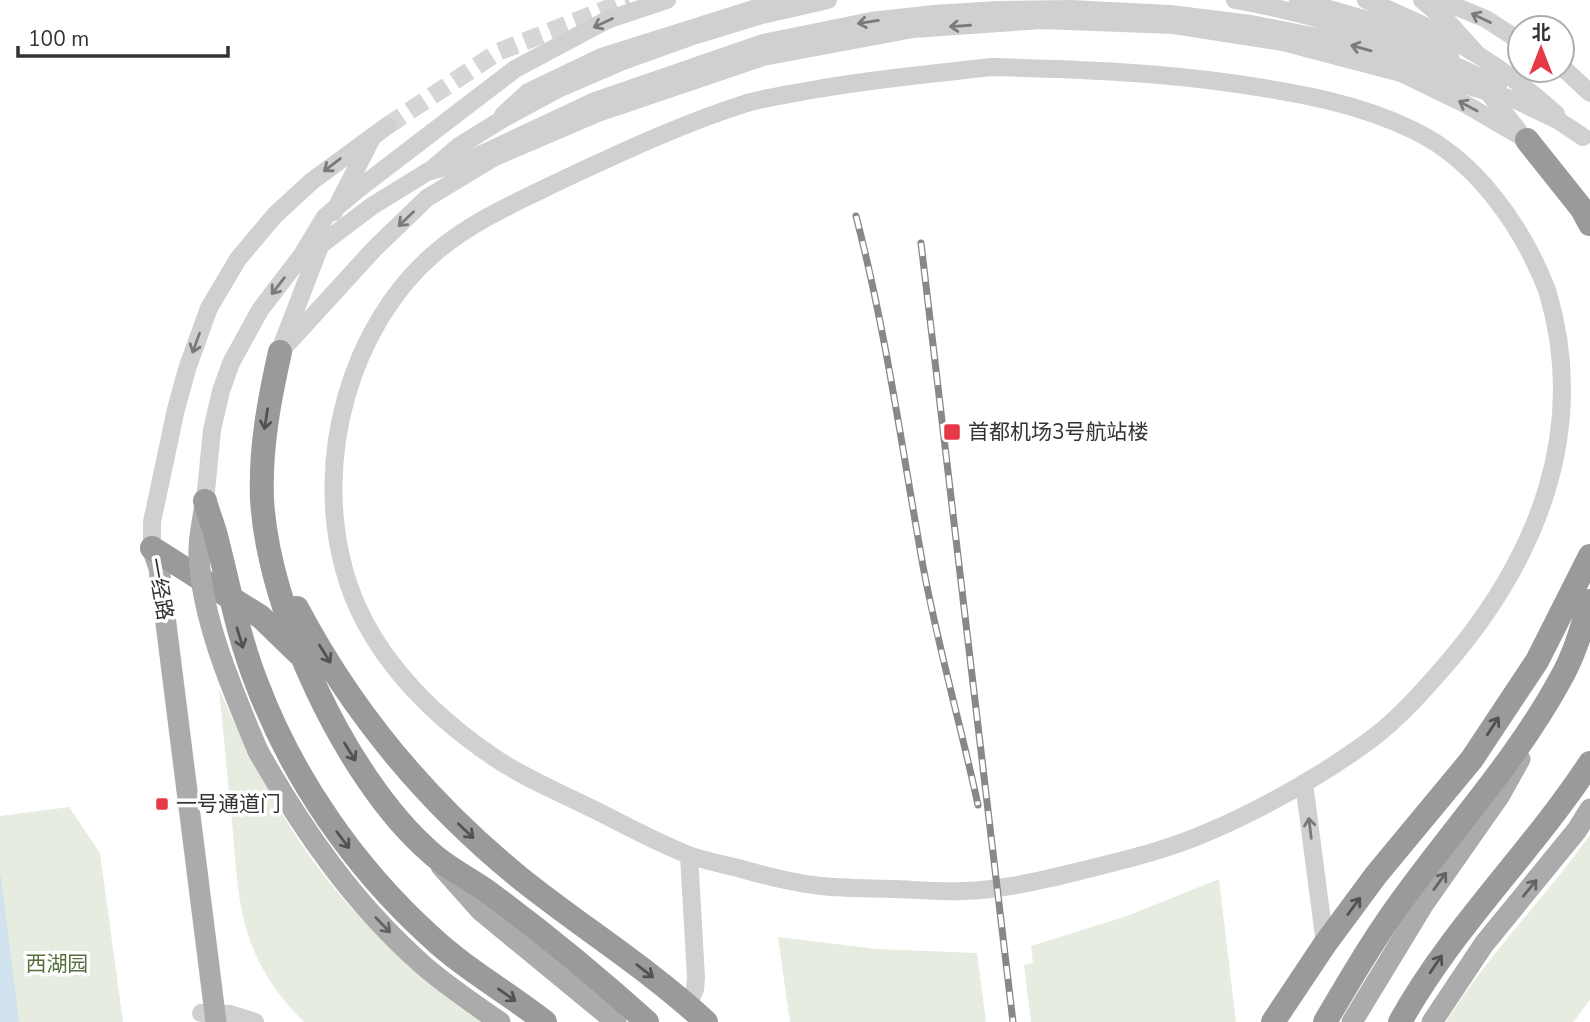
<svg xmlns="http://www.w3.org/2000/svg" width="1590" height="1022" font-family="'Nunito Sans','Noto Sans SC',sans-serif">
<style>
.green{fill:#e6ecdf}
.water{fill:#cfe2ee}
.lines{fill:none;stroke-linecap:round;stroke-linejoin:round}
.minor-tunnel{stroke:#d6d6d6;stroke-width:18;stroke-dasharray:18 9;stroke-linecap:butt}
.minor{stroke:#d0d0d0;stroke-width:18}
.major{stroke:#ababab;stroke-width:21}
.highway{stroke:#9a9a9a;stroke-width:24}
.rail-casing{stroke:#888;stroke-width:7}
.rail{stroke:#fff;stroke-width:4.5;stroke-dasharray:13;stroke-linecap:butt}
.minor-bridge{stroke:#d0d0d0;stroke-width:18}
.major-bridge{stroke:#ababab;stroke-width:21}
.highway-bridge{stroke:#9a9a9a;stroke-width:24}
.oneway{stroke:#7a7a7a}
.oneway2{stroke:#525252}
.oneway3{stroke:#636363}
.poi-dot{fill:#e63946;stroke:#fff;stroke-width:2.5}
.labels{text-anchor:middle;stroke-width:7;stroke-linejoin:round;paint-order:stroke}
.poi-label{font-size:21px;fill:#333;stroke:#fff;text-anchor:start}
.street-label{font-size:21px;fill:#333;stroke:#fff}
.park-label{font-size:21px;fill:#56703f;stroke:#fff}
</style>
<rect width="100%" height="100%" fill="#fff"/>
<!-- green -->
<path class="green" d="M 219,689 C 251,762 288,834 340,895 C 381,944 436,982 484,1022 L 304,1022 C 283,1002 263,974 253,948 C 238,912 236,870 233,832 C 228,784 224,737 219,689 Z
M 69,807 L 100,853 L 123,1022 L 0,1022 L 0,816 Z
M 1590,835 L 1590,1000 L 1573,1022 L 1446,1022 C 1488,955 1544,899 1590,835 Z
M 1219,879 L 1236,1022 L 1031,1022 L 1024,965 L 1033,963 L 1031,946 L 1127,916 Z
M 778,937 L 877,949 L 977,953 L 986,1022 L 790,1022 Z"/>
<!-- water -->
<path class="water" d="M 0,875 L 1,878 L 19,1022 L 0,1022 Z"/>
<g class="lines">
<!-- minor-tunnel -->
<path class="minor-tunnel" d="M 387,126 L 498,52 L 629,0"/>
<!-- minor -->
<path class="minor" d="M 1298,0 L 1395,28 L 1450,57
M 1422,0 L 1448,22 L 1476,53
M 1440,0 L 1486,19 L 1520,41
M 991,67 C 1074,69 1156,72 1238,84 C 1298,93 1357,103 1413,130 C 1476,160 1522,226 1547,290 C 1590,431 1536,561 1444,667 C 1423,691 1400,717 1374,737 C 1316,781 1226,830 1156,851 C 1130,859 1103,865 1076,872 C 1039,881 1001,890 962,891 C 941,892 918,890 896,889 C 869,888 841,889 814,885 C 787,882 760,874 734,867 C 718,863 701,860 686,854 C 656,842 626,826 597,811 C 563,794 526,779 495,758 C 428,713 365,649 344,569 C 314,460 349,326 436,252 C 474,220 519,201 564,179 C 624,151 684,123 747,103 C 768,97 790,94 812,90 C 871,79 931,74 991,67 Z
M 1562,67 L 1590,93
M 1483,86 L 1518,130
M 503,115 L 528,92 L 601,57 L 782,0
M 334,212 L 371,140
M 283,342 L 322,241
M 280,352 L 375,248 L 427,198 L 493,158 L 598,113 L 763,57 L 913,29 L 1042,20 L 1174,25 L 1283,42 L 1401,73 L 1467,105 L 1527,140
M 152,548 L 152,522 L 176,409 L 188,366 L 209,308 L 238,259 L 275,215 L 312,181 L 387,126
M 1304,783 L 1325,944
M 688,1006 L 695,989 L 696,978 L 689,855
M 201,1013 L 230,1014 L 255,1022"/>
<!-- major -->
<path class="major" d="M 152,548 L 159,568 L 216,1022
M 258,751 C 303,831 354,904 423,965 C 447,986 474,1004 500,1022
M 441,866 L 481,911 L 616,1022
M 1352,1022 L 1423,905 L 1500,795 L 1520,759
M 1432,1022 L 1484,944 L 1577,830 L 1590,809"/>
<!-- highway -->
<path class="highway" d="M 1527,140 L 1582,209 L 1590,224
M 280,352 C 269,401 260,449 262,499 C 268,610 346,779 430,852 C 448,869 471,879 491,894 C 545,934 597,977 647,1022
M 152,548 L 261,617 L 299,654
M 297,608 C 352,712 429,804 520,878 C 581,927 648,968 706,1022
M 1273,1022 L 1325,944 L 1376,875 L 1472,759 L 1537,661 L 1590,556
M 1325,1022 C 1351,978 1377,933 1408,892 C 1459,822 1518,757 1560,680 C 1574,656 1582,628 1590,601
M 1400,1022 C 1452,928 1531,853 1590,763"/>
<defs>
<path id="rail" d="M 856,216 C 886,331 902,449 923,566 C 938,647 961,726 978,805
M 921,243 L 1013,1022"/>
</defs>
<!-- rail casing -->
<use href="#rail" class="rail-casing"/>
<!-- rail -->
<use href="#rail" class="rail"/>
<!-- minor-bridge -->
<path class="minor-bridge" d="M 1235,0 C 1299,11 1359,29 1420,52 C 1446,62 1474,72 1498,88
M 1366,0 C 1441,31 1495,59 1556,114
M 427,172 L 467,161 L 595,101 L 763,43 L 871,21 L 934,14 L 998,10 L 1071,9 L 1170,14 L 1251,24 L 1322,38 L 1387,55 L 1462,84 L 1518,101 L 1559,121 L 1583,137
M 306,256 L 372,206 L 432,169 L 459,146 L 506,117 L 558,89 L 623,61 L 690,37 L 762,15 L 828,0
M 205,501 L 212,430 L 221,391 L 231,363 L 260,310 L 302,255 L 325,217 L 357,190 L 515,69 L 607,20 L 667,0"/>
<!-- major-bridge -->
<path class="major-bridge" d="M 205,503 C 203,521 198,538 199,556 C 202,621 233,691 258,751"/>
<!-- highway-bridge -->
<path class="highway-bridge" d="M 205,501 C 208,513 213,524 216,536 C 229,586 238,636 257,684 C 293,779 355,868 430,936 C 465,969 507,992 545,1022"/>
</g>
<!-- one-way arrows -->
<defs><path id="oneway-shaft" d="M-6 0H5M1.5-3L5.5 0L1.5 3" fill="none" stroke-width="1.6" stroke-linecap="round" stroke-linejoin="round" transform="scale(1.75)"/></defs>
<g class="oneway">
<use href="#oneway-shaft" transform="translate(1481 18) rotate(-154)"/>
<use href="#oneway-shaft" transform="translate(868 22) rotate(171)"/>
<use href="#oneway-shaft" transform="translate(603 23) rotate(155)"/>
<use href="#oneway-shaft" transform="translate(960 26) rotate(176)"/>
<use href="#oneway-shaft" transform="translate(1361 48) rotate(-164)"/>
<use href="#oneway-shaft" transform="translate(1468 106) rotate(-152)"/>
<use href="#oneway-shaft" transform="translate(332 165) rotate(142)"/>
<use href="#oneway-shaft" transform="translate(406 219) rotate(136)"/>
<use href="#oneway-shaft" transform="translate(278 286) rotate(128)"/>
<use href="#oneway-shaft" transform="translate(196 343) rotate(110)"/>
<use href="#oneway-shaft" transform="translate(1310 828) rotate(-97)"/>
</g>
<g class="oneway2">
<use href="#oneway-shaft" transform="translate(266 419) rotate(99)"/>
<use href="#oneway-shaft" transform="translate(240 638) rotate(73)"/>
<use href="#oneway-shaft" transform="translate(325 654) rotate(58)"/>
<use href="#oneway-shaft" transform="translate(1493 726) rotate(-57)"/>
<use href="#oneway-shaft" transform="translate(350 752) rotate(58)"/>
<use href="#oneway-shaft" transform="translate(466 831) rotate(43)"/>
<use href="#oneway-shaft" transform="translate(343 840) rotate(53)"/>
<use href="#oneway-shaft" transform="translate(1354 906) rotate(-54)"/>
<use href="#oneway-shaft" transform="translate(1436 964) rotate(-56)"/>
<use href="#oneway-shaft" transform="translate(645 971) rotate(38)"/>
<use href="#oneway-shaft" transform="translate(507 995) rotate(35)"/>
</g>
<g class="oneway3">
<use href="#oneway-shaft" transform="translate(1440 881) rotate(-54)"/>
<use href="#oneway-shaft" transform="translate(1530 888) rotate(-51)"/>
<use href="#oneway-shaft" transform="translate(383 925) rotate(46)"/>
</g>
<!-- markers -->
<g class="poi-dot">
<rect x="943" y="423" width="18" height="18" rx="3.5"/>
<rect x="155" y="797" width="14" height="14" rx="3.5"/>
</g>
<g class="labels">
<!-- poi labels -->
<g class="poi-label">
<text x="968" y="439">首都机场3号航站楼</text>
<text x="176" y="811">一号通道门</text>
</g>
<!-- street labels -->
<g class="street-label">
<text transform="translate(160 589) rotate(80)" y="7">一经路</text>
</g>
<!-- park labels -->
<g class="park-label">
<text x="57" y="971">西湖园</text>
</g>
</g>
<!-- north arrow -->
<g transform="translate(1541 49)"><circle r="33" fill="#ffffff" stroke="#adadad" stroke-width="2"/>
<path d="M0-5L12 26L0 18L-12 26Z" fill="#e63946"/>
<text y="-10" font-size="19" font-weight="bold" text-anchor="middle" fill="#333333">北</text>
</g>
<!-- scale -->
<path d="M18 46v10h210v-10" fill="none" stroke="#333333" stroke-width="3.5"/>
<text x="28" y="46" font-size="21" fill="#333333" stroke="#ffffff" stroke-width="5" paint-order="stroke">100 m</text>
</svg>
